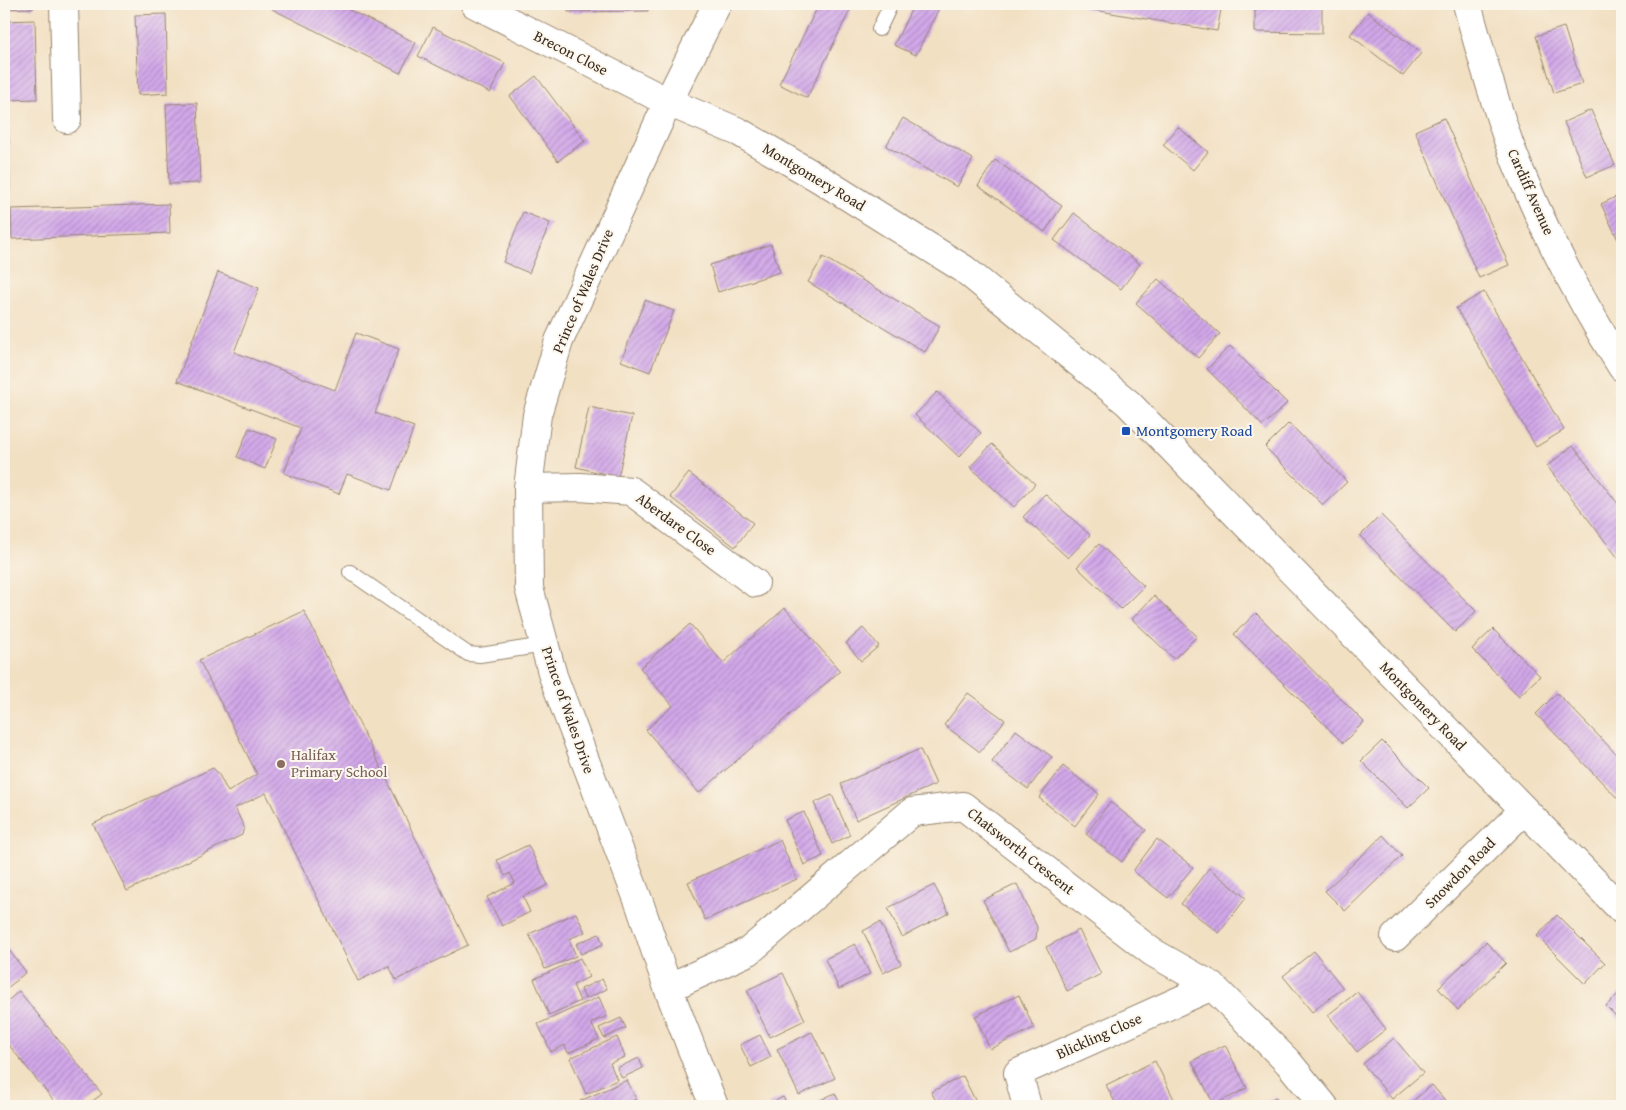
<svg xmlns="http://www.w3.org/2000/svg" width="1626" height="1110" font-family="'Gentium Book Plus',serif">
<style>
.building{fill:url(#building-hatch)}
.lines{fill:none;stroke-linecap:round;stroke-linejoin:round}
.service-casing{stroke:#968570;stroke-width:16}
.minor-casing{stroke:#968570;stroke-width:30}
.service{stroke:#fff;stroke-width:14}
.minor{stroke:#fff;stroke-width:28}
.transit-dot{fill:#1a4fb4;stroke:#fbf7ec;stroke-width:2}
.education-dot{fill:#8d6e63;stroke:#fbf7ec;stroke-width:2}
.labels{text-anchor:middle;stroke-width:4;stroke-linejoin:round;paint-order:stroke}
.street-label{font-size:15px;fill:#3b2a1e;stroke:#fbf7ec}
.transit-label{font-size:15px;fill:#164399;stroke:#fbf7ec;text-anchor:start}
.education-label{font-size:15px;fill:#785e54;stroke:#fbf7ec;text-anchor:start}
</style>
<defs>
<pattern id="building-hatch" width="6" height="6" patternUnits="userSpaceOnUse" patternTransform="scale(1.25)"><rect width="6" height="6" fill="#d2a8ea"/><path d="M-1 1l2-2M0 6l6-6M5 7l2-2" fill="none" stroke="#ac89bd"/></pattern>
</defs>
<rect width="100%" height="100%" fill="#fbf7ec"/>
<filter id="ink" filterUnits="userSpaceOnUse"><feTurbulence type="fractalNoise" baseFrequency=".02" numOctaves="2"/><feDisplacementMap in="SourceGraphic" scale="10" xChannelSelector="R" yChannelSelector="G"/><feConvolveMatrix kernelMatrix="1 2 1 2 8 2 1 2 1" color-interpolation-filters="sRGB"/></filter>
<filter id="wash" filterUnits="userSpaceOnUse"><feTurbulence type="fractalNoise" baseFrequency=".0096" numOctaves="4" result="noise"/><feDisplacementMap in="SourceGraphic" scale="20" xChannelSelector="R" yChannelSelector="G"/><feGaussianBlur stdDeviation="1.12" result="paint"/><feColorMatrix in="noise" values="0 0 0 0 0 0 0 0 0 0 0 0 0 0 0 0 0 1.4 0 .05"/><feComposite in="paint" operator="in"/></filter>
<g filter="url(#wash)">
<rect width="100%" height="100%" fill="#f2e0c3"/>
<g id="blocks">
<!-- building -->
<path class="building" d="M 4,4 L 34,4 L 34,8 L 4,9 Z
M 275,4 L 337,4 L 416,43 L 400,73 L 272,9 Z
M 568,4 L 648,4 L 648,11 L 568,12 Z
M 819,4 L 853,4 L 807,98 L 779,84 Z
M 914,4 L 941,4 L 916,55 L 894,45 Z
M 1083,4 L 1222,4 L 1217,31 L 1082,8 Z
M 1255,4 L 1322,4 L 1322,33 L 1255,32 Z
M 1368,12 L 1421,53 L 1403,76 L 1350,35 Z
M 166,14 L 168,93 L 138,95 L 135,15 Z
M 35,20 L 37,99 L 6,100 L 4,21 Z
M 433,27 L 505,63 L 490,93 L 418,56 Z
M 1564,27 L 1582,84 L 1554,93 L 1536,36 Z
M 536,76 L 585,141 L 558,161 L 510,96 Z
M 197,103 L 200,183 L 169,184 L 166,104 Z
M 4,110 L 8,110 L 10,190 L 4,190 Z
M 1591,110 L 1615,165 L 1587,177 L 1564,122 Z
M 903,118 L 973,159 L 957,187 L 886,146 Z
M 1444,118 L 1509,265 L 1479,278 L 1415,131 Z
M 1178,127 L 1208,152 L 1193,170 L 1163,145 Z
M 995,160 L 1062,206 L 1045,232 L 978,186 Z
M 1622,194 L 1622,248 L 1601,204 Z
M 169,204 L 170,233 L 12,239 L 11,209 Z
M 523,212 L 550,223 L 529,273 L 503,262 Z
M 1074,213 L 1140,264 L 1121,289 L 1054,240 Z
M 771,244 L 780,272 L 718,292 L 710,265 Z
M 823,257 L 940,326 L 925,352 L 808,282 Z
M 218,272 L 259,288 L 234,352 L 335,390 L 356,333 L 399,349 L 375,413 L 414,427 L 391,490 L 347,474 L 339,494 L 284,473 L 301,428 L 177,381 Z
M 1158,279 L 1220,334 L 1198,358 L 1136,303 Z
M 1484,292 L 1564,430 L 1536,447 L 1456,308 Z
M 645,300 L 674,311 L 650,372 L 621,361 Z
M 1230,346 L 1287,403 L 1263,426 L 1207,369 Z
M 937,392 L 981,433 L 959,457 L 915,415 Z
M 589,407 L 632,416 L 618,477 L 576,467 Z
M 1289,423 L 1347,482 L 1323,505 L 1265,447 Z
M 249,428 L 277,439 L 265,469 L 237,457 Z
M 992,444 L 1035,484 L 1014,507 L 970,467 Z
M 1573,446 L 1622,509 L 1622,563 L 1547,466 Z
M 689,473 L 753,523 L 735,547 L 670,497 Z
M 1045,494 L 1090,535 L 1068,558 L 1023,517 Z
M 1381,515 L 1476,611 L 1455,632 L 1360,536 Z
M 1099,544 L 1144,586 L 1121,609 L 1077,567 Z
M 1154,596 L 1197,636 L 1174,659 L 1132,619 Z
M 785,608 L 840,671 L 699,793 L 646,730 L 673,706 L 640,668 L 690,624 L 723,663 Z
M 304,611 L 468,945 L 396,980 L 389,966 L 358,981 L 266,793 L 235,808 L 244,827 L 242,835 L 127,891 L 93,824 L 213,768 L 218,773 L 228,792 L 257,774 L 199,660 Z
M 1256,613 L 1364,722 L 1343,743 L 1234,634 Z
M 863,628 L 879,646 L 861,661 L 846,643 Z
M 1493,629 L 1540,676 L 1519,696 L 1472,649 Z
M 968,693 L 1005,720 L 980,752 L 944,725 Z
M 1557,693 L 1622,760 L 1622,803 L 1536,714 Z
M 1016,730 L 1052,757 L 1028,789 L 992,762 Z
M 1382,741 L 1429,788 L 1408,808 L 1361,761 Z
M 920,749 L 936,784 L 856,820 L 841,784 Z
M 1063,766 L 1099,794 L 1075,826 L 1039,798 Z
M 832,795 L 850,835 L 832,844 L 814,803 Z
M 1110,802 L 1146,830 L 1122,862 L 1086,834 Z
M 804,812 L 823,856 L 804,865 L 785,820 Z
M 1383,835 L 1402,856 L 1345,911 L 1325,891 Z
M 1157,839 L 1193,867 L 1168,898 L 1133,871 Z
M 780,840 L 797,879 L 705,920 L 688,882 Z
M 528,845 L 548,885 L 523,897 L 530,912 L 502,926 L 487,897 L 515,883 L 510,873 L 505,876 L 497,860 Z
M 1209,868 L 1246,898 L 1219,933 L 1181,904 Z
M 1017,884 L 1037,927 L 1036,939 L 1009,952 L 983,900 Z
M 934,885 L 949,913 L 902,937 L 888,908 Z
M 576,913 L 585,932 L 569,939 L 576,956 L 545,969 L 529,934 Z
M 1557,915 L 1605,963 L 1585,984 L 1537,936 Z
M 880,922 L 901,964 L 883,973 L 863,931 Z
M 1079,930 L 1101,974 L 1067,991 L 1046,947 Z
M 599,934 L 603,944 L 581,954 L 576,944 Z
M 1486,942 L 1506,963 L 1458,1010 L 1438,988 Z
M 4,944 L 26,972 L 4,991 Z
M 855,944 L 870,974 L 839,989 L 825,959 Z
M 1314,951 L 1343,988 L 1312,1012 L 1283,976 Z
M 580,958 L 589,977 L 573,985 L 580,1001 L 549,1015 L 534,979 Z
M 783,973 L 805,1020 L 770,1037 L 747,990 Z
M 602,979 L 607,989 L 585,999 L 581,989 Z
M 1622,990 L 1622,1022 L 1606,1006 Z
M 19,991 L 102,1094 L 86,1106 L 58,1106 L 4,1039 L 4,1004 Z
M 1357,992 L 1386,1029 L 1357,1052 L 1328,1015 Z
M 1019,995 L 1034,1028 L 990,1049 L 975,1016 Z
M 599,997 L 607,1016 L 591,1023 L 599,1039 L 568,1053 L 565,1045 L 551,1052 L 538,1024 Z
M 621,1018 L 626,1028 L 604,1038 L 599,1028 Z
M 812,1032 L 835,1078 L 799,1095 L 777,1049 Z
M 760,1035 L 771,1057 L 751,1067 L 740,1045 Z
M 617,1037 L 625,1057 L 610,1063 L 617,1080 L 586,1094 L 570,1058 Z
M 1394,1038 L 1423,1073 L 1392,1099 L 1363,1064 Z
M 1225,1045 L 1247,1088 L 1214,1105 L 1192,1061 Z
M 639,1058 L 643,1068 L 622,1078 L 617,1068 Z
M 1155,1061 L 1177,1105 L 1175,1106 L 1117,1106 L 1106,1085 Z
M 963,1076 L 978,1106 L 939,1106 L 931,1092 Z
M 627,1080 L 636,1099 L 620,1106 L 582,1106 L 580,1101 Z
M 1432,1085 L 1450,1106 L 1407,1106 Z
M 835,1093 L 841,1106 L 808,1106 Z
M 783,1097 L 788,1106 L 765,1106 Z
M 1276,1097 L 1280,1106 L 1257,1106 Z"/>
</g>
</g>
<g filter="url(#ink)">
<use href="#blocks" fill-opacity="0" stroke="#968570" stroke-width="1"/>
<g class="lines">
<defs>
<path id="service" d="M 879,29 L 891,4
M 350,572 L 468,654 L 480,655 L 544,645"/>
<path id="minor" d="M 64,4 L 67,119
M 475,4 L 668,102 L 739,132 L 820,179 L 964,269 L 1128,403 L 1622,910
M 1467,4 C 1480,51 1493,97 1509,143 C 1538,221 1578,297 1622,367
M 528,488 L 580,487 L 631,491 L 755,583
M 1395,937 L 1524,810
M 668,988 L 749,951 L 912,812 L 963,806 L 1152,952 L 1212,986 L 1288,1062 L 1324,1106
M 714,1106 L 668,988 L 640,905 L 553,676 L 529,588 L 528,488 L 537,415 L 559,341 L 668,102 L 717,4
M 1027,1106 L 1018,1073 L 1212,986"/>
</defs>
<!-- service casing -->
<use href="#service" class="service-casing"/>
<!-- minor casing -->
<use href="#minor" class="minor-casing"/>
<!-- service -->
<use href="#service" class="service"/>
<!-- minor -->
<use href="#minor" class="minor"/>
</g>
</g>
<!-- markers -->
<rect class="transit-dot" x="1121" y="426" width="10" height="10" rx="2.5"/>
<circle class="education-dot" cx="281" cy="764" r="5"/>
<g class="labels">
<!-- street labels -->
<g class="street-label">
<text transform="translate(571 53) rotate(27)" y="5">Brecon Close</text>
<text transform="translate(814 177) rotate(31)" y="5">Montgomery Road</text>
<text transform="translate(1531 192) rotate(66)" y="5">Cardiff Avenue</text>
<text transform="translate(583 291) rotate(-67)" y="5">Prince of Wales Drive</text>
<text transform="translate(676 524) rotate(36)" y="5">Aberdare Close</text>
<text transform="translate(1423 706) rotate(46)" y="5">Montgomery Road</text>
<text transform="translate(568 710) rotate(71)" y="5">Prince of Wales Drive</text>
<text transform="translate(1021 851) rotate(38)" y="5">Chatsworth Crescent</text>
<text transform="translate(1460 873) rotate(-45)" y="5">Snowdon Road</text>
<text transform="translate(1099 1036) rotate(-24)" y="5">Blickling Close</text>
</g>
<!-- transit labels -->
<g class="transit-label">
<text x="1136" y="436">Montgomery Road</text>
</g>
<!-- education labels -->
<g class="education-label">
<text x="291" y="760">Halifax<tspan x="291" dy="17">Primary School</tspan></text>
</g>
</g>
<!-- margin -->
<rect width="1626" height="1110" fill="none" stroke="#fbf7ec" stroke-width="20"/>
</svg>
